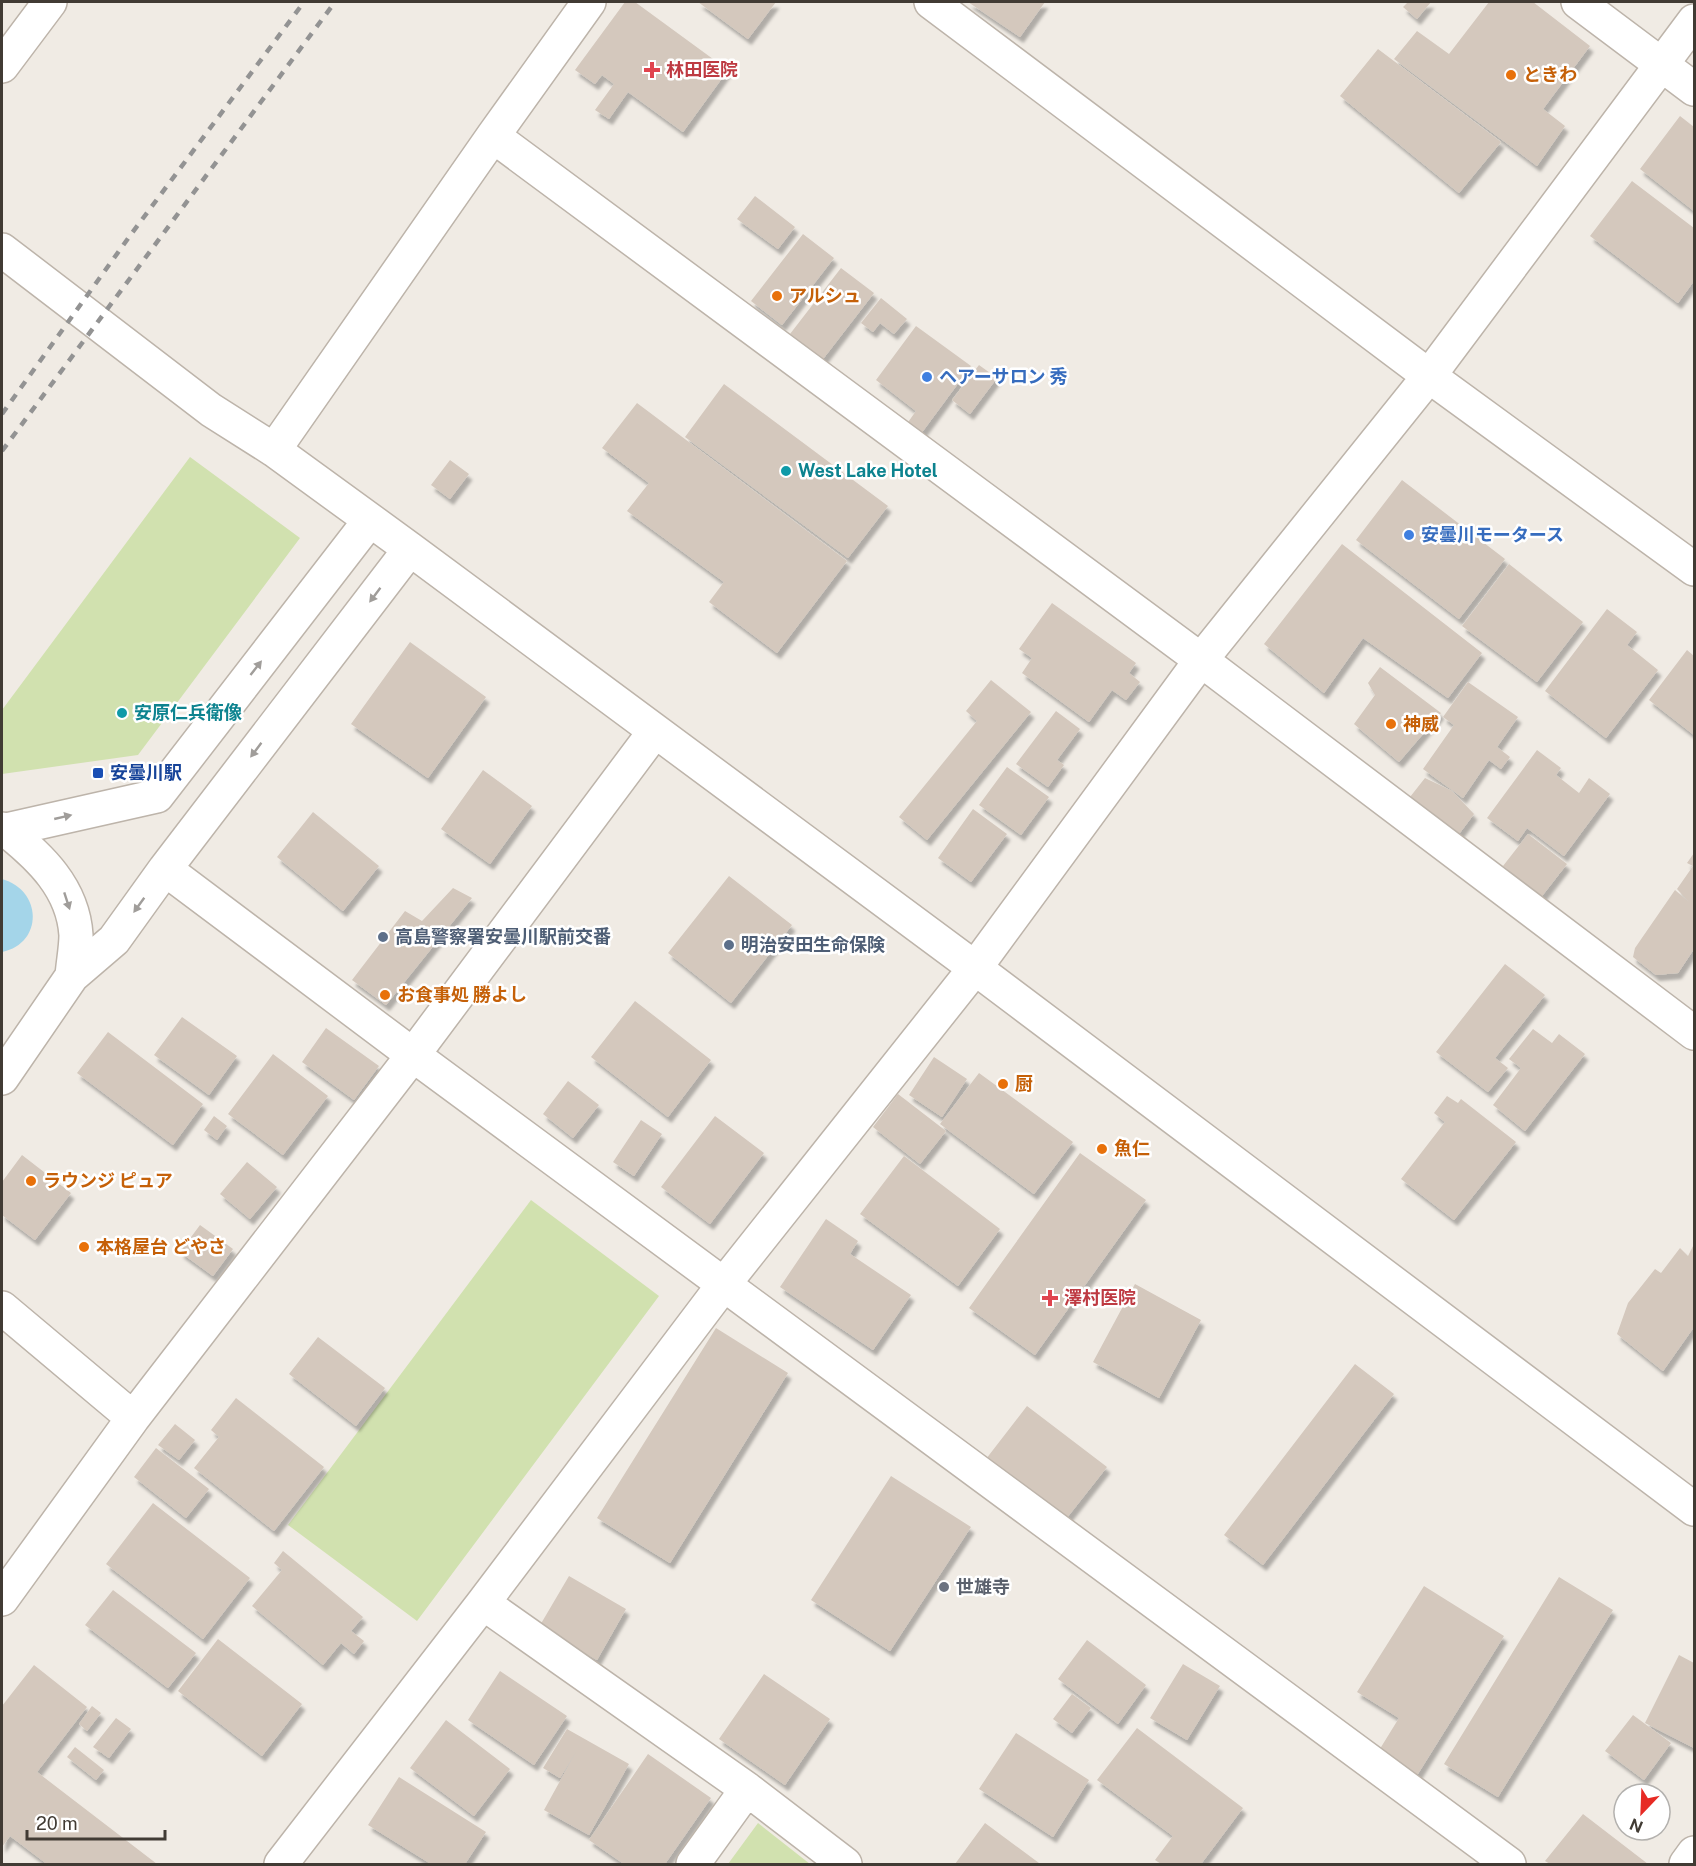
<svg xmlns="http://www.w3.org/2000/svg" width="1696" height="1866" font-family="'Public Sans','Noto Sans JP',sans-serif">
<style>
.green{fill:#d1e1af}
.water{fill:#a4d5e9}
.building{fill:#d4c8bd;filter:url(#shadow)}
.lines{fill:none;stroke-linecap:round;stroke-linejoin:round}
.minor-casing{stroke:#bdb4aa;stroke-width:36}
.minor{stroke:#fff;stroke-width:33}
.rail{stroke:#939393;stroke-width:4.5;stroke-dasharray:8 8;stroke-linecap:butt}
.oneway{fill:#a09d9a}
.health-dot{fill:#e0444e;stroke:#fff;stroke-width:2}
.food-dot{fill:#e8710a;stroke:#fff;stroke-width:2}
.shop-dot{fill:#3f7fe0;stroke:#fff;stroke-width:2}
.culture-dot{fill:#0f9aa8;stroke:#fff;stroke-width:2}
.transit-dot{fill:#1a4fb4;stroke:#fff;stroke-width:2}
.service-dot{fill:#5c6f8a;stroke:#fff;stroke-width:2}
.worship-dot{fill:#6b7280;stroke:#fff;stroke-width:2}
.labels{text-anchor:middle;stroke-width:5;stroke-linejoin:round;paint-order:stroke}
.health-label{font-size:18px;font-weight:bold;fill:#be3a42;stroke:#fff;text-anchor:start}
.food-label{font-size:18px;font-weight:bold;fill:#c56008;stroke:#fff;text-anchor:start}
.shop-label{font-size:18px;font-weight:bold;fill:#366cbe;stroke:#fff;text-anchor:start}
.culture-label{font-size:18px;font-weight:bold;fill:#0d838f;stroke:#fff;text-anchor:start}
.transit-label{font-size:18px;font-weight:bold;fill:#164399;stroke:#fff;text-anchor:start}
.service-label{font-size:18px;font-weight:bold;fill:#4e5e75;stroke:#fff;text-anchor:start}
.worship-label{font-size:18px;font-weight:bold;fill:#5b616d;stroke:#fff;text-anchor:start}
</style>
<defs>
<filter id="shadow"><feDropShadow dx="3.5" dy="6" stdDeviation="1.5" flood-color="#0004"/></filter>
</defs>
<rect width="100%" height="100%" fill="#f0ebe4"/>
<!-- green -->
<path class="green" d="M 190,457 L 300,538 L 138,755 L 2,774 L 2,710 Z
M 531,1200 L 659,1296 L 417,1621 L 288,1525 Z
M 758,1823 L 810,1864 L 728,1864 Z"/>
<!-- water -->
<path class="water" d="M 2,879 C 42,890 44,943 2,952 Z"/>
<!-- building -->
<path class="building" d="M 625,2 L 635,2 L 728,70 L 683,132 L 628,92 L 609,119 L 595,110 L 614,84 L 602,75 L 595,84 L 575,70 Z
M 698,2 L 776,2 L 748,39 Z
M 968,2 L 1045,2 L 1020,37 Z
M 1408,2 L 1431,2 L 1417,19 L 1403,7 Z
M 1489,2 L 1533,2 L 1590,46 L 1543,109 L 1565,126 L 1537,166 L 1394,59 L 1417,31 L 1449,54 Z
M 1378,49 L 1501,142 L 1459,193 L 1340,96 Z
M 1680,116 L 1694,127 L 1694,211 L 1640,169 Z
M 1632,181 L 1694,228 L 1694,281 L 1678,303 L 1590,236 Z
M 755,196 L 795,227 L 778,249 L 737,219 Z
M 803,234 L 834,258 L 782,325 L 751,301 Z
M 841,268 L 874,293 L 823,359 L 790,334 Z
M 881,298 L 907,319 L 894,334 L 880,323 L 873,332 L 861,323 Z
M 916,326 L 971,366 L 920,435 L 906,425 L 916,411 L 876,380 Z
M 979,365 L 997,378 L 970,414 L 952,400 Z
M 724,384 L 888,506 L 848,558 L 685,437 Z
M 637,403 L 847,561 L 777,653 L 709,602 L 724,582 L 627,511 L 649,483 L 602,448 Z
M 450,460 L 469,474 L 450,499 L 431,485 Z
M 1402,480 L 1505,559 L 1459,619 L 1356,540 Z
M 1342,544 L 1482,653 L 1448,698 L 1363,638 L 1324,693 L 1264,644 Z
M 1509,564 L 1583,622 L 1537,682 L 1462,626 Z
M 1052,603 L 1136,663 L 1129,673 L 1140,682 L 1126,700 L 1112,690 L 1089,722 L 1022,673 L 1032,658 L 1019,649 Z
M 1607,609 L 1637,632 L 1627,645 L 1658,670 L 1606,738 L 1545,691 Z
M 410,642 L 486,697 L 428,778 L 351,724 Z
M 1687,650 L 1694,656 L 1694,735 L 1649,700 Z
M 1380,667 L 1441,713 L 1399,762 L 1354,724 L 1375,695 L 1368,683 Z
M 991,680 L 1031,712 L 927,840 L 899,817 L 977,721 L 966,711 Z
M 1468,682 L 1518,717 L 1497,747 L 1510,757 L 1501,769 L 1489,760 L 1463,798 L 1423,769 L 1454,725 L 1443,717 Z
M 1056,711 L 1080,729 L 1057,760 L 1064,765 L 1048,787 L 1016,764 Z
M 1537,750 L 1561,768 L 1556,775 L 1579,793 L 1589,778 L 1610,794 L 1564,856 L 1527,828 L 1518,841 L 1487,818 Z
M 1007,767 L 1049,797 L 1021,835 L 979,805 Z
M 483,770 L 532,806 L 490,864 L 441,829 Z
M 1425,778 L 1452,791 L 1474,814 L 1459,834 L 1410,797 Z
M 973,809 L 1007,834 L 971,882 L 938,858 Z
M 313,812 L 379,866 L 343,911 L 277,857 Z
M 1528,834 L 1567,864 L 1542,896 L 1503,866 Z
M 1694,853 L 1694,949 L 1678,973 L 1656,975 L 1633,957 L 1635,948 L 1675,890 L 1689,902 L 1677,889 L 1693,866 L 1687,863 Z
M 729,876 L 792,925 L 731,1003 L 668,953 Z
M 453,888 L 472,898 L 386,1005 L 352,980 L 405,911 L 422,921 Z
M 1505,964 L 1545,995 L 1495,1058 L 1508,1068 L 1488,1092 L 1436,1052 Z
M 635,1001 L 711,1060 L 668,1117 L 591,1057 Z
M 182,1017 L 237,1056 L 209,1095 L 154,1055 Z
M 326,1028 L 379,1066 L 354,1100 L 302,1062 Z
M 1533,1029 L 1552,1043 L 1559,1034 L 1585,1054 L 1525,1131 L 1493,1105 L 1521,1068 L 1509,1059 Z
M 108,1032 L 203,1104 L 173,1145 L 77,1073 Z
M 273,1054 L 328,1096 L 283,1155 L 228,1114 Z
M 934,1057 L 967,1079 L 942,1117 L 909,1095 Z
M 979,1073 L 1073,1142 L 1034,1194 L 940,1124 Z
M 568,1081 L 599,1105 L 573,1138 L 543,1114 Z
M 898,1094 L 946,1131 L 920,1164 L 873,1127 Z
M 1447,1096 L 1458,1103 L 1461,1099 L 1516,1142 L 1454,1220 L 1401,1179 L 1445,1122 L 1434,1113 Z
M 214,1116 L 227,1126 L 217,1140 L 204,1130 Z
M 715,1116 L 764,1153 L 710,1224 L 661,1187 Z
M 641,1120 L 662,1134 L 634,1176 L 613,1162 Z
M 1080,1153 L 1146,1200 L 1035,1355 L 969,1308 Z
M 22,1155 L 71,1193 L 35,1240 L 2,1215 L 2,1182 Z
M 904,1156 L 1000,1229 L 958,1286 L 860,1214 Z
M 247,1162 L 277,1187 L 250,1219 L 220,1194 Z
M 826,1219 L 858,1241 L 850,1254 L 911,1295 L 873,1350 L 780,1287 Z
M 200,1225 L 233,1249 L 213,1276 L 180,1252 Z
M 1694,1244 L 1694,1327 L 1663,1371 L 1617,1334 L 1628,1303 L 1655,1269 L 1661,1273 L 1680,1248 L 1688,1256 Z
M 1135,1284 L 1201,1320 L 1159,1398 L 1093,1362 Z
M 716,1328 L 788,1373 L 670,1563 L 597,1518 Z
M 318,1337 L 385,1388 L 356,1426 L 289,1374 Z
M 1355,1364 L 1394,1394 L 1263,1565 L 1224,1535 Z
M 236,1398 L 324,1467 L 274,1531 L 194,1468 L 219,1437 L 211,1430 Z
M 1027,1406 L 1107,1467 L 1066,1519 L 986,1459 Z
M 175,1424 L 195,1440 L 179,1460 L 158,1445 Z
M 156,1448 L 209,1489 L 186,1518 L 134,1477 Z
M 891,1476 L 971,1527 L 890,1651 L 811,1600 Z
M 153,1503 L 250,1578 L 203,1639 L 106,1564 Z
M 283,1551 L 363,1617 L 351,1631 L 364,1641 L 354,1654 L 341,1643 L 323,1665 L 252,1606 L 282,1570 L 274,1563 Z
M 569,1576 L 626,1609 L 597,1660 L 539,1627 Z
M 1559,1577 L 1613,1610 L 1498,1797 L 1444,1764 Z
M 1424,1586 L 1504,1636 L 1416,1777 L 1378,1752 L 1399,1718 L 1357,1692 Z
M 113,1590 L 196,1653 L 168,1688 L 85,1625 Z
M 218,1639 L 302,1704 L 262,1756 L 178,1691 Z
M 1087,1640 L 1146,1685 L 1118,1724 L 1058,1679 Z
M 1679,1655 L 1694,1663 L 1694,1748 L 1645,1723 Z
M 1183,1664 L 1220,1686 L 1187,1740 L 1150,1718 Z
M 34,1665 L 87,1707 L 37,1772 L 157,1864 L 47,1864 L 10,1836 L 2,1847 L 2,1706 Z
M 500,1671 L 567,1716 L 534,1765 L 468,1720 Z
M 764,1674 L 830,1719 L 785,1785 L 719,1739 Z
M 1072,1694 L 1091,1708 L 1072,1733 L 1053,1719 Z
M 92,1706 L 101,1713 L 87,1731 L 79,1724 Z
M 1633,1715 L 1671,1743 L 1644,1780 L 1605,1751 Z
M 116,1718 L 131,1729 L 109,1758 L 93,1747 Z
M 446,1720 L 510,1769 L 474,1816 L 410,1768 Z
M 1137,1728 L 1243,1808 L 1201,1864 L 1161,1864 L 1155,1860 L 1173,1836 L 1097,1780 Z
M 567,1729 L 629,1764 L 589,1835 L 544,1810 L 576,1752 L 560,1778 L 543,1768 Z
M 1016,1733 L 1089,1780 L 1053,1837 L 979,1789 Z
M 75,1747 L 104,1770 L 96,1780 L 67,1757 Z
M 648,1754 L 711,1798 L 665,1864 L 624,1864 L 589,1840 Z
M 399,1777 L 486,1832 L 465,1864 L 431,1864 L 368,1825 Z
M 1583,1814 L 1648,1864 L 1550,1864 L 1545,1861 Z
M 985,1823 L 1039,1863 L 1038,1864 L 955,1864 Z"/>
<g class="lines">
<defs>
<path id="minor" d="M 931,2 L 1429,376 L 1694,569
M 1578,2 L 1694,89
M 2,66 L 50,2
M 493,136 L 1201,660 L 1694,1033
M 2,250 L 211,410 L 274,450 L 410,549 L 975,968 L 1694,1509
M 274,450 L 493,136 L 589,2
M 2,829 L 6,830 C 40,857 73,888 76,935 C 76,948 73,963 72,976
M 6,830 L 157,796 L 370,520
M 165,869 L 413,1055 L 1509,1864
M 2,1078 L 72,976 L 114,940 L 165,869 L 410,549
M 2,1308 L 133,1418
M 2,1599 L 133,1418 L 413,1055 L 655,731
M 483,1603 L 747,1789 L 845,1864
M 281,1864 L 483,1603 L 724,1284 L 975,968 L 1201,660 L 1429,376 L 1694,21
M 693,1864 L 747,1789
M 1686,1864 L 1694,1853"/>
</defs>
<!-- minor casing -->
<use href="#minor" class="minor-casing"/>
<!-- minor -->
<use href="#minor" class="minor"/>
<!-- rail -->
<path class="rail" d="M 2,414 L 132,233 L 304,2
M 2,451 L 335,2"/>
</g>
<!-- one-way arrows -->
<defs><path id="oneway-solid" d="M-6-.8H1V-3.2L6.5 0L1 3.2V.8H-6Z" transform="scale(1.5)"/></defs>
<g class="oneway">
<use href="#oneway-solid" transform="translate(375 595) rotate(127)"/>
<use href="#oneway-solid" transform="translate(256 668) rotate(-52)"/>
<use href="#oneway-solid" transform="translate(256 750) rotate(127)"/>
<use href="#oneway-solid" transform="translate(63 817) rotate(-13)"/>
<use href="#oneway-solid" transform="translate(67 901) rotate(72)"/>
<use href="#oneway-solid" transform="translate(139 905) rotate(126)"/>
</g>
<!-- markers -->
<g class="health-dot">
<path d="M649 61h6v6h6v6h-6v6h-6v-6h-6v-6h6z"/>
<path d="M1047 1289h6v6h6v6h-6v6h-6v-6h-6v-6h6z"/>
</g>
<g class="food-dot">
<circle cx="1511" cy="75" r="6"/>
<circle cx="777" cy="296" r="6"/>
<circle cx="1391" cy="724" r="6"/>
<circle cx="385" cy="995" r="6"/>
<circle cx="1003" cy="1084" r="6"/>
<circle cx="1102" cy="1149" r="6"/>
<circle cx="31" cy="1181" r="6"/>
<circle cx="84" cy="1247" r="6"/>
</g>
<g class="shop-dot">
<circle cx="927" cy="377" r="6"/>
<circle cx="1409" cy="535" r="6"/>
</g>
<g class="culture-dot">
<circle cx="786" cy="471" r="6"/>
<circle cx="122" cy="713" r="6"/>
</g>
<rect class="transit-dot" x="92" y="767" width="12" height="12" rx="3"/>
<g class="service-dot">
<circle cx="383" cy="937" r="6"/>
<circle cx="729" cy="945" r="6"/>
</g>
<circle class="worship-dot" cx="944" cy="1587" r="6"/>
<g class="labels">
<!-- health labels -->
<g class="health-label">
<text x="666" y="76">林田医院</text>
<text x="1064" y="1304">澤村医院</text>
</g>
<!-- food labels -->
<g class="food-label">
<text x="1523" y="81">ときわ</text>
<text x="789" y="302">アルシュ</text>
<text x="1403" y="730">神威</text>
<text x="397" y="1001">お食事処 勝よし</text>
<text x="1015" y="1090">厨</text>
<text x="1114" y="1155">魚仁</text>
<text x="43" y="1187">ラウンジ ピュア</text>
<text x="96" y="1253">本格屋台 どやさ</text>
</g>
<!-- shop labels -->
<g class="shop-label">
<text x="939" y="383">ヘアーサロン 秀</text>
<text x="1421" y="541">安曇川モータース</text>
</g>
<!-- culture labels -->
<g class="culture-label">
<text x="798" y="477">West Lake Hotel</text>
<text x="134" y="719">安原仁兵衛像</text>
</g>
<!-- transit labels -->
<g class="transit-label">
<text x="110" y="779">安曇川駅</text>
</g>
<!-- service labels -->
<g class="service-label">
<text x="395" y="943">高島警察署安曇川駅前交番</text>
<text x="741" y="951">明治安田生命保険</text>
</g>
<!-- worship labels -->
<g class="worship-label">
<text x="956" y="1593">世雄寺</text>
</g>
</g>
<!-- border -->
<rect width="1696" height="1866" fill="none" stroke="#413b34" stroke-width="6"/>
<!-- north arrow -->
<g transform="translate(1642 1812) rotate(203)"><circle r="28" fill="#ffffff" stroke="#b3b1ae" stroke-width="1.5"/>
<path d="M0-4.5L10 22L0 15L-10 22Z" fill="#e72a24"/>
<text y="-9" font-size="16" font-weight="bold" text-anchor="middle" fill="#413b34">N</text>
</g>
<!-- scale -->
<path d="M27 1830v9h138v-9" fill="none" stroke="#413b34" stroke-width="3"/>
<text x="36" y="1830" font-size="18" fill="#413b34" stroke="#ffffff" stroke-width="4.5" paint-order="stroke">20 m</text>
</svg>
